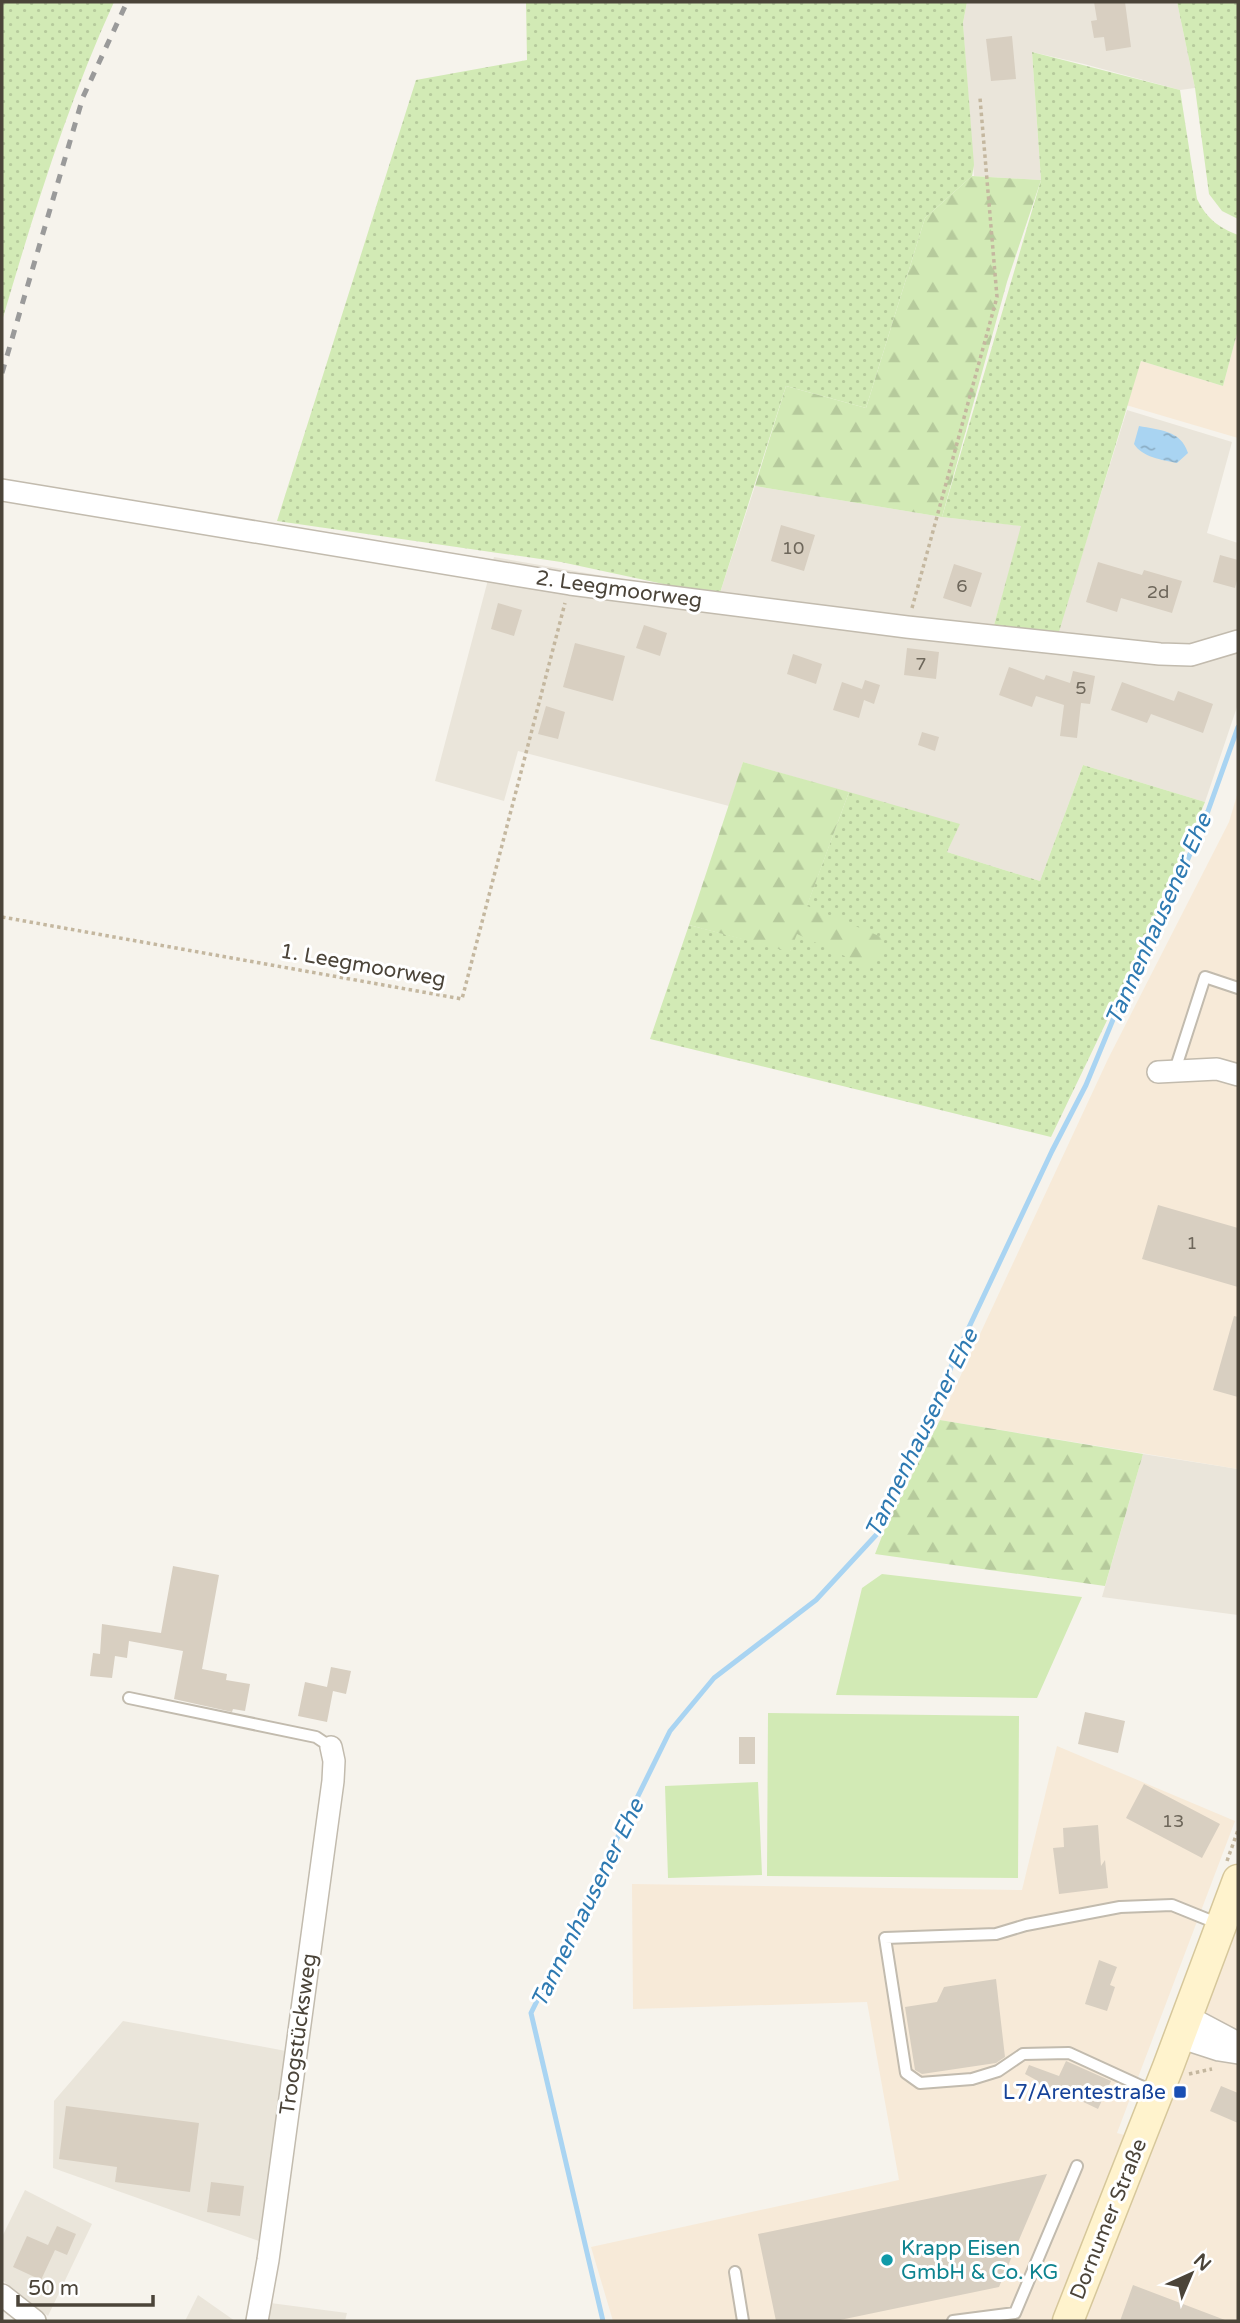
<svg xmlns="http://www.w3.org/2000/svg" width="1240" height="2323" font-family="'Varela Round',sans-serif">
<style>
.residential{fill:#eae5da}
.commercial{fill:#f7ead8}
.grass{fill:url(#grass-dots)}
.forest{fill:url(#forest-firs)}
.pitch{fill:#d2eab5}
.water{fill:url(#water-ripples)}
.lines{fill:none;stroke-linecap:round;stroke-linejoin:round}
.stream{stroke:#a9d4f2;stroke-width:5}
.building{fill:#d8cfc1}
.lane-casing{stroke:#c2bbae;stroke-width:14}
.street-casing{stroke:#c2bbae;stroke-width:24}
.secondary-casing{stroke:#d6c79b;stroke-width:33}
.path{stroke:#c4b79f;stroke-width:3.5;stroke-dasharray:3.5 3.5;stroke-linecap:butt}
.lane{stroke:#fff;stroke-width:10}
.street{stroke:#fff;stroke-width:21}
.secondary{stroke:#fff3cd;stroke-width:30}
.rail{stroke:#9a9a9a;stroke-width:5;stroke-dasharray:9 9;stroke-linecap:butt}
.transit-dot{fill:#1a4fb4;stroke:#fff;stroke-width:2.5}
.culture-dot{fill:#0f9aa8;stroke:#fff;stroke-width:2.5}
.labels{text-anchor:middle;stroke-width:6;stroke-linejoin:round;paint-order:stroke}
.number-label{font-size:18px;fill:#6e675b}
.street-label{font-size:21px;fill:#4b4439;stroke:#fff}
.transit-label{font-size:21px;fill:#164399;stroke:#fff;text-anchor:end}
.culture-label{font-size:21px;fill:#0d838f;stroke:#fff;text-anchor:start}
.water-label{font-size:23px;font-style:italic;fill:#2e7ab2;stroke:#fff}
</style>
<defs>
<pattern id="grass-dots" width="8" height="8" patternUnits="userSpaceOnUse" patternTransform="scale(1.75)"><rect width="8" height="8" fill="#d2eab5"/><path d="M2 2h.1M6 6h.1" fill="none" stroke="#b6ca9c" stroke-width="1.8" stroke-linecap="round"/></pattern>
<pattern id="forest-firs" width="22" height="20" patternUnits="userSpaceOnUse" patternTransform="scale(1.75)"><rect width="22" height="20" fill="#d2eab5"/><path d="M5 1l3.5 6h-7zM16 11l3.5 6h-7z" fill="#b6ca9c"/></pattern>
<pattern id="water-ripples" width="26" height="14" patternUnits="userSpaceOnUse" patternTransform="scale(1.75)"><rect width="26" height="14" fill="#a9d4f2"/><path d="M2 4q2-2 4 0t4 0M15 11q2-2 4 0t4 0" fill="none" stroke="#8caec5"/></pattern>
</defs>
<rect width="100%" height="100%" fill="#f6f3ec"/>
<!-- residential -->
<path class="residential" d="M 967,2 L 1177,2 L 1195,88 L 1180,90 L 1084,64 L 1032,52 L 1041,180 L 974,176 L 963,23 Z
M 1127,410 L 1232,442 L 1207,533 L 1238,543 L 1238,704 L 1205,802 L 1083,765 L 1040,881 L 947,852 L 959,825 L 743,762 L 729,806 L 518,751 L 504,801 L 435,781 L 494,557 L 719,596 L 755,486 L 942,517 L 1022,526 L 993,629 L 1057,635 Z
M 1143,1454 L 1238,1469 L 1238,1615 L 1102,1597 Z
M 123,2021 L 286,2051 L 262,2242 L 53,2168 L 54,2101 Z
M 25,2190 L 92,2224 L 48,2316 L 2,2280 L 2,2237 Z
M 198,2295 L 235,2321 L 185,2321 Z
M 255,2301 L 347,2313 L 345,2321 L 250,2321 Z"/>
<!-- commercial -->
<path class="commercial" d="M 1238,330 L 1238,438 L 1126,405 L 1141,361 L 1223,386 Z
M 1238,792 L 1238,1469 L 940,1420 L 1108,1059 L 1229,822 Z
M 1057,1746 L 1235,1821 L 1117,2133 L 1153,2143 L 1238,1917 L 1238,2321 L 613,2321 L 591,2247 L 899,2180 L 867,2002 L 633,2009 L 632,1884 L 1022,1890 Z"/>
<!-- grass -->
<path class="grass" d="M 2,2 L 114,2 C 67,105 34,212 2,321 Z
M 526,2 L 967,2 L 963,23 L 974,165 L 972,176 L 925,218 L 866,408 L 786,386 L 719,596 L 561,562 L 277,521 L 416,80 L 527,60 Z
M 1177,2 L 1238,2 L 1238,219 L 1222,211 L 1209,194 L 1195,88 Z
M 1032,52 L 1180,90 L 1197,199 C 1207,219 1218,227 1238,235 L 1238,330 L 1223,386 L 1141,361 L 1058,635 L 993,629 L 1021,526 L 942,517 L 1041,180 Z
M 1083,765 L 1205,802 L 1161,908 L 1051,1137 L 650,1039 L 689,925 L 790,951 L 849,792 L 960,824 L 947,852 L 1040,881 Z"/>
<!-- forest -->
<path class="forest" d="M 972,176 L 1041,180 L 1007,282 L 942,517 L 755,486 L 786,386 L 866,408 L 925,218 Z
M 743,762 L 849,792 L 807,906 L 884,938 L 880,957 L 864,965 L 797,934 L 790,952 L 689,925 Z
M 940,1420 L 1143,1454 L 1105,1586 L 875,1554 L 886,1526 Z"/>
<!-- pitch -->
<path class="pitch" d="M 882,1574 L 1082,1597 L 1037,1698 L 836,1695 L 862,1588 Z
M 768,1713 L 1019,1716 L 1018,1878 L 767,1876 Z
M 758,1782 L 762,1875 L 668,1878 L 665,1786 Z"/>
<!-- water -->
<path class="water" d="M 1139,426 C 1159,430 1181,430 1188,453 L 1177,463 C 1162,460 1142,457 1134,444 Z"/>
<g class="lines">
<!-- stream -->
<path class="stream" d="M 603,2321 L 531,2013 L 670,1731 L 714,1678 L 816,1600 L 877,1534 L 936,1407 L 954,1359 L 1052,1151 L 1086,1085 L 1131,976 L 1174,892 L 1208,811 L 1238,727"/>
</g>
<!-- building -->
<path class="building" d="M 1094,2 L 1125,2 L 1131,47 L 1106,51 L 1104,37 L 1094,38 L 1091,21 L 1097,20 Z
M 1012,36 L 1016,79 L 991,81 L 986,39 Z
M 781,525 L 815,535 L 804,571 L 771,561 Z
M 1220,555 L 1238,560 L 1238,576 L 1235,588 L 1213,582 Z
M 1098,562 L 1142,575 L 1144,570 L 1182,581 L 1172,613 L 1121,598 L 1117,612 L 1086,602 Z
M 954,564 L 982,573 L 971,607 L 943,598 Z
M 498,603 L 522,610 L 514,636 L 491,629 Z
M 644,625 L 667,633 L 660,656 L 636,648 Z
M 575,643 L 625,656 L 613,701 L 563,687 Z
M 907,648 L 939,652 L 936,679 L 904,675 Z
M 793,654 L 822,664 L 816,684 L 787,674 Z
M 1009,667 L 1044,680 L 1046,675 L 1070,683 L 1073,671 L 1095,676 L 1090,704 L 1081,703 L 1077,738 L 1060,736 L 1064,705 L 1036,696 L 1032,707 L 999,695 Z
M 865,680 L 880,685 L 874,704 L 864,700 L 859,718 L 833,710 L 842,682 L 862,689 Z
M 1122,682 L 1174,701 L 1178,691 L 1213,704 L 1203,733 L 1151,714 L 1147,723 L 1111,710 Z
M 546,706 L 565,712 L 558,739 L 538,734 Z
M 922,732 L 939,737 L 935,751 L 918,745 Z
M 1158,1205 L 1238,1228 L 1238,1287 L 1142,1259 Z
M 1234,1316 L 1238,1317 L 1238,1397 L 1213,1390 Z
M 173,1566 L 219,1575 L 202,1669 L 227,1674 L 226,1680 L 250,1684 L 245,1711 L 233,1709 L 232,1712 L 174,1699 L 183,1651 L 129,1641 L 127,1658 L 115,1656 L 112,1678 L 90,1676 L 93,1653 L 100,1654 L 102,1624 L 161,1633 Z
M 331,1667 L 351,1671 L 346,1694 L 333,1691 L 327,1722 L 298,1716 L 305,1682 L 327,1687 Z
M 1085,1712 L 1125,1721 L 1118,1753 L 1078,1744 Z
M 739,1737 L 755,1737 L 755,1764 L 739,1764 Z
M 1144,1784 L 1220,1824 L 1202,1858 L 1126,1818 Z
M 1098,1825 L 1101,1866 L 1105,1860 L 1108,1888 L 1059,1894 L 1053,1848 L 1064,1847 L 1063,1828 Z
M 1099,1960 L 1117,1967 L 1110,1985 L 1115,1987 L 1107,2011 L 1085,2004 Z
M 996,1979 L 1005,2057 L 996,2063 L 922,2074 L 915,2070 L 905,2007 L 937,2002 L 944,1987 Z
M 1066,2061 L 1111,2081 L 1098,2109 L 1052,2087 L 1051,2090 L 1035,2084 L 1036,2080 L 1025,2074 L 1029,2065 L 1059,2076 Z
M 1221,2086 L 1238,2093 L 1238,2123 L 1210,2111 Z
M 66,2106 L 199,2123 L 190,2192 L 115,2182 L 117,2167 L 59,2159 Z
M 1047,2174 L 999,2287 L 835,2321 L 776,2321 L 758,2234 Z
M 211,2182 L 244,2186 L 240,2216 L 207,2212 Z
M 57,2226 L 76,2234 L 67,2255 L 55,2250 L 41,2280 L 13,2267 L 27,2236 L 48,2245 Z
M 1133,2285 L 1225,2320 L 1225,2321 L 1120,2321 Z"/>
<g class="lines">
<defs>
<path id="lane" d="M 1175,1070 L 1205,977 L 1238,988
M 129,1698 L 316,1737 L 331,1747
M 1157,2092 L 1141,2086 L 1069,2053 L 1023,2054 L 998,2071 L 972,2079 L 920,2083 L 906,2073 L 885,1938 L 996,1934 L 1026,1925 L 1120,1907 L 1172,1905 L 1219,1924
M 735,2272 L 743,2321
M 953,2321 L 1015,2313 L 1077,2166"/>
<path id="street" d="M 2,490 L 570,584 L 907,627 L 1160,654 L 1191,655 L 1238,641
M 1158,1072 L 1217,1069 L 1238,1075
M 1187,2016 L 1238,2043
M 1179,2037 L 1219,2050 L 1238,2053
M 2,2295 L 35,2321
M 257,2321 L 268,2260 L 333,1781 L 334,1761 L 331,1747"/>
<path id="secondary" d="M 1068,2321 L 1168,2067 L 1238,1880"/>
</defs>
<!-- lane casing -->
<use href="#lane" class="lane-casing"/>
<!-- street casing -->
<use href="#street" class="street-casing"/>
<!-- secondary casing -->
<use href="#secondary" class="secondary-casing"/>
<!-- path -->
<path class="path" d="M 912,608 L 997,297 L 980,98
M 2,917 L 462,999 L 565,603
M 1227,1861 L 1238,1830
M 1189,2074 L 1212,2069"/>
<!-- lane -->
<use href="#lane" class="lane"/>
<!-- street -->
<use href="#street" class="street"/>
<!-- secondary -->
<use href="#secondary" class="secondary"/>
<!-- rail -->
<path class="rail" d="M 2,373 L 83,97 L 127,2"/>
</g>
<!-- markers -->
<rect class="transit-dot" x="1173" y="2085" width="14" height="14" rx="3.5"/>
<circle class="culture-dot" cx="887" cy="2260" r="7"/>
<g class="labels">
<!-- number labels -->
<g class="number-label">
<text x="793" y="554">10</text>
<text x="962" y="592">6</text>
<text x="1158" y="598">2d</text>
<text x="921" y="670">7</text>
<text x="1081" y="694">5</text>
<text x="1192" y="1249">1</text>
<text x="1173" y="1827">13</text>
</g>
<!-- street labels -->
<g class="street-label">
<text transform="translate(619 589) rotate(8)" y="7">2. Leegmoorweg</text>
<text transform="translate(363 965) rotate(10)" y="7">1. Leegmoorweg</text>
<text transform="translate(298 2034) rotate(-82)" y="7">Troogstücksweg</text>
<text transform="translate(1108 2219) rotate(-68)" y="7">Dornumer Straße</text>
</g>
<!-- transit labels -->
<g class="transit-label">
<text x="1166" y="2099">L7/Arentestraße</text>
</g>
<!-- culture labels -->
<g class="culture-label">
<text x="901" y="2255">Krapp Eisen<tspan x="901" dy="24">GmbH &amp; Co. KG</tspan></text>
</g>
<!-- water labels -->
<g class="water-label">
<text transform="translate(1158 919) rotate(-66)" y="8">Tannenhausener Ehe</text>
<text transform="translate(921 1433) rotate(-64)" y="8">Tannenhausener Ehe</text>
<text transform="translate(587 1903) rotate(-64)" y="8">Tannenhausener Ehe</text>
</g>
</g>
<!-- border -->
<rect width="1240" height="2323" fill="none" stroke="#4b4439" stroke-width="7"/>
<!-- north arrow -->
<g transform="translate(1191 2274) rotate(44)" stroke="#ffffff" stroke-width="5" paint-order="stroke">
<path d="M0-5L12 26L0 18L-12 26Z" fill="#4b4439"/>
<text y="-10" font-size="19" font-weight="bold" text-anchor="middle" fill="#4b4439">N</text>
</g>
<!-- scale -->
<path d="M18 2295v10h135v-10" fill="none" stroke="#4b4439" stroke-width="3.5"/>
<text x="28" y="2295" font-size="21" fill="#4b4439" stroke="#ffffff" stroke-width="5" paint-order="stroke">50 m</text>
</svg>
